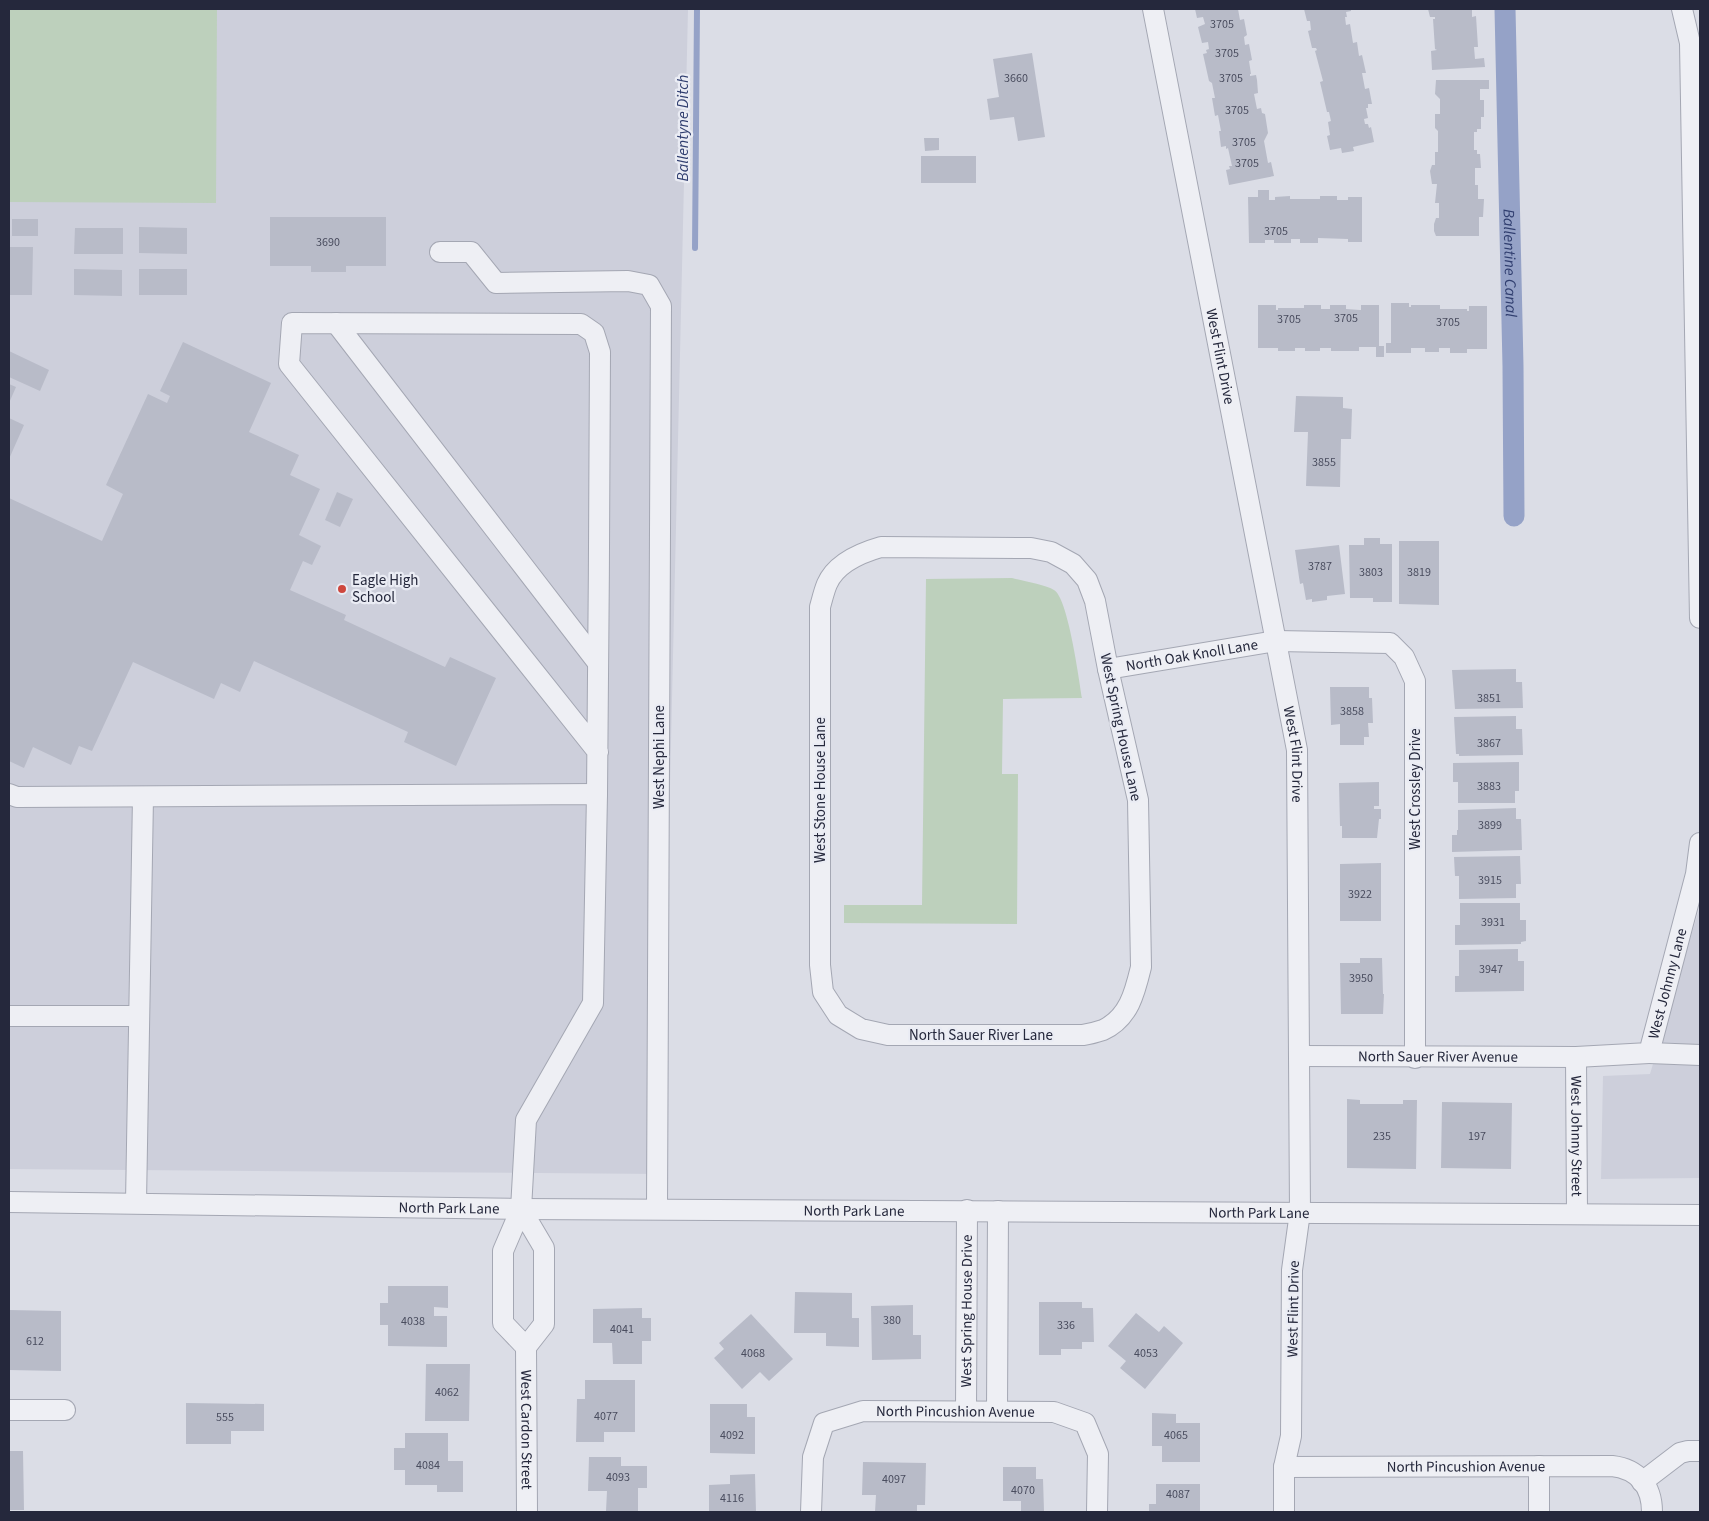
<svg xmlns="http://www.w3.org/2000/svg" width="1709" height="1521" font-family="'Source Sans 3',sans-serif">
<style>
.built{fill:#cdcfdb}
.green{fill:#bdd0bc}
.lines{fill:none;stroke-linecap:round;stroke-linejoin:round}
.stream{stroke:#95a2c7;stroke-width:6}
.canal{stroke:#95a2c7;stroke-width:21}
.building{fill:#b8bbc8}
.minor-casing{stroke:#a4a7b3;stroke-width:22}
.minor{stroke:#eeeff4;stroke-width:20}
.poi-dot{fill:#ce473d;stroke:#eaecf4;stroke-width:2}
.labels{text-anchor:middle;stroke-width:4.5;stroke-linejoin:round;paint-order:stroke}
.number-label{font-size:12px;fill:#4a4d5f}
.street-label{font-size:15px;fill:#25283c;stroke:#eaecf4}
.poi-label{font-size:15px;fill:#25283c;stroke:#eaecf4;text-anchor:start}
.water-label{font-size:16px;font-style:italic;fill:#303e6f;stroke:#eaecf4}
</style>
<rect width="100%" height="100%" fill="#dbdde6"/>
<!-- built -->
<path class="built" d="M 9,9 L 688,9 L 661,1174 L 9,1169 Z
M 1700,906 L 1700,1178 L 1601,1179 L 1603,1076 L 1650,1074 Z"/>
<!-- green -->
<path class="green" d="M 9,9 L 217,9 L 216,203 L 9,202 Z
M 1012,578 C 1022,581 1046,585 1054,590 C 1068,598 1079,679 1082,698 L 1003,699 L 1002,774 L 1018,774 L 1017,924 L 844,923 L 844,905 L 922,905 L 926,579 Z"/>
<g class="lines">
<!-- stream -->
<path class="stream" d="M 695,248 L 697,9"/>
<!-- canal -->
<path class="canal" id="s1" d="M 1505,9 L 1513,366 L 1514,516"/>
</g>
<!-- building -->
<path class="building" d="M 1195,9 L 1238,9 L 1240,20 L 1244,19 L 1247,35 L 1244,37 L 1245,45 L 1249,44 L 1252,60 L 1249,61 L 1251,74 L 1250,74 L 1250,76 L 1256,75 L 1257,80 L 1258,93 L 1254,94 L 1257,109 L 1261,108 L 1262,113 L 1265,114 L 1268,133 L 1264,141 L 1268,163 L 1271,162 L 1274,176 L 1229,185 L 1226,170 L 1230,169 L 1229,166 L 1232,166 L 1228,148 L 1226,149 L 1226,146 L 1221,147 L 1219,131 L 1221,131 L 1218,115 L 1215,116 L 1212,98 L 1215,98 L 1212,83 L 1209,81 L 1203,54 L 1207,53 L 1206,50 L 1209,49 L 1208,42 L 1202,43 L 1198,27 L 1205,24 L 1203,17 L 1197,18 Z
M 1304,9 L 1351,9 L 1351,11 L 1346,12 L 1347,17 L 1345,17 L 1346,25 L 1350,24 L 1353,43 L 1357,42 L 1359,56 L 1362,55 L 1366,73 L 1362,73 L 1365,89 L 1369,88 L 1372,104 L 1368,104 L 1368,108 L 1366,108 L 1368,118 L 1364,119 L 1365,124 L 1368,124 L 1369,128 L 1371,127 L 1374,142 L 1353,147 L 1354,151 L 1342,153 L 1341,148 L 1330,150 L 1327,136 L 1330,135 L 1328,122 L 1331,121 L 1329,112 L 1327,112 L 1320,82 L 1323,81 L 1315,51 L 1317,50 L 1316,48 L 1312,48 L 1308,31 L 1311,30 L 1310,21 L 1307,21 Z
M 1428,9 L 1472,9 L 1472,17 L 1476,16 L 1478,47 L 1474,47 L 1475,59 L 1484,58 L 1485,67 L 1432,70 L 1431,51 L 1437,50 L 1435,49 L 1433,19 L 1435,19 L 1435,17 L 1430,17 Z
M 1032,53 L 1045,137 L 1018,141 L 1014,117 L 990,120 L 987,99 L 999,97 L 993,59 Z
M 1436,80 L 1489,80 L 1489,89 L 1480,89 L 1480,100 L 1484,100 L 1484,117 L 1481,117 L 1481,129 L 1477,129 L 1477,132 L 1474,132 L 1474,150 L 1477,150 L 1477,154 L 1480,154 L 1481,168 L 1475,168 L 1475,185 L 1478,185 L 1478,199 L 1484,199 L 1483,217 L 1479,217 L 1479,236 L 1436,236 L 1434,231 L 1434,224 L 1436,218 L 1439,218 L 1439,203 L 1435,203 L 1437,184 L 1432,184 L 1430,171 L 1432,165 L 1435,165 L 1435,152 L 1438,152 L 1438,131 L 1435,128 L 1435,114 L 1440,114 L 1440,99 L 1435,94 Z
M 924,138 L 939,138 L 939,150 L 925,151 Z
M 921,156 L 976,156 L 976,183 L 921,183 Z
M 1258,190 L 1269,190 L 1269,200 L 1275,200 L 1275,197 L 1290,196 L 1290,199 L 1320,199 L 1320,196 L 1337,196 L 1337,200 L 1348,200 L 1348,197 L 1362,197 L 1362,242 L 1348,242 L 1348,239 L 1318,238 L 1318,243 L 1300,243 L 1300,239 L 1291,239 L 1291,243 L 1274,243 L 1274,240 L 1265,240 L 1265,243 L 1249,243 L 1248,197 L 1258,197 Z
M 270,217 L 386,217 L 386,266 L 346,266 L 346,272 L 311,272 L 311,266 L 270,266 Z
M 12,219 L 38,219 L 38,236 L 12,236 Z
M 139,227 L 187,228 L 187,254 L 139,253 Z
M 75,228 L 123,228 L 123,254 L 74,254 Z
M 9,247 L 33,247 L 32,295 L 9,295 Z
M 74,269 L 122,270 L 122,296 L 74,295 Z
M 139,269 L 187,269 L 187,295 L 139,295 Z
M 1391,303 L 1409,303 L 1409,307 L 1411,307 L 1411,305 L 1440,305 L 1440,309 L 1467,309 L 1467,311 L 1469,311 L 1469,306 L 1487,306 L 1487,349 L 1467,349 L 1467,353 L 1450,353 L 1450,348 L 1439,348 L 1439,352 L 1425,352 L 1425,348 L 1411,348 L 1411,353 L 1386,353 L 1386,343 L 1391,343 Z
M 1258,305 L 1276,305 L 1276,310 L 1278,310 L 1278,308 L 1304,308 L 1304,305 L 1321,305 L 1321,309 L 1330,309 L 1330,305 L 1346,305 L 1346,309 L 1360,310 L 1361,310 L 1361,305 L 1379,305 L 1379,346 L 1384,346 L 1384,357 L 1376,357 L 1376,347 L 1359,347 L 1359,351 L 1331,351 L 1331,348 L 1320,348 L 1320,351 L 1305,351 L 1305,348 L 1295,348 L 1295,351 L 1278,351 L 1278,348 L 1258,348 Z
M 183,342 L 271,383 L 249,432 L 299,455 L 290,475 L 320,489 L 299,535 L 321,546 L 312,565 L 303,561 L 290,590 L 346,615 L 344,620 L 445,667 L 450,657 L 496,678 L 456,766 L 404,742 L 408,732 L 254,661 L 240,692 L 221,683 L 214,699 L 133,662 L 92,751 L 79,746 L 71,765 L 33,747 L 24,768 L 9,761 L 9,498 L 102,541 L 123,494 L 106,485 L 148,394 L 167,403 L 170,396 L 160,391 Z
M 9,351 L 49,370 L 40,391 L 9,377 Z
M 9,384 L 16,387 L 9,403 Z
M 1296,396 L 1343,397 L 1343,408 L 1352,409 L 1351,439 L 1341,439 L 1340,487 L 1306,486 L 1308,432 L 1294,432 Z
M 9,418 L 24,425 L 9,459 Z
M 337,492 L 353,499 L 340,527 L 325,520 Z
M 1364,538 L 1380,538 L 1380,544 L 1392,544 L 1392,602 L 1373,602 L 1373,598 L 1350,598 L 1349,545 L 1364,545 Z
M 1399,541 L 1439,541 L 1439,605 L 1399,604 Z
M 1339,545 L 1345,594 L 1327,596 L 1327,600 L 1312,602 L 1312,599 L 1306,600 L 1303,583 L 1300,584 L 1295,550 Z
M 1516,669 L 1516,682 L 1522,682 L 1523,708 L 1455,709 L 1452,670 Z
M 1330,687 L 1369,687 L 1369,698 L 1372,698 L 1373,723 L 1368,723 L 1369,737 L 1364,737 L 1364,745 L 1340,745 L 1340,724 L 1331,725 Z
M 1516,716 L 1516,729 L 1522,729 L 1523,755 L 1459,756 L 1459,754 L 1456,754 L 1454,717 Z
M 1519,762 L 1519,791 L 1515,791 L 1515,803 L 1458,803 L 1458,782 L 1453,782 L 1453,763 Z
M 1379,782 L 1379,806 L 1374,806 L 1374,809 L 1381,809 L 1381,819 L 1379,819 L 1377,838 L 1342,838 L 1342,826 L 1340,826 L 1339,783 Z
M 1516,808 L 1516,819 L 1521,819 L 1522,850 L 1452,852 L 1452,835 L 1457,835 L 1457,830 L 1458,830 L 1458,810 Z
M 1520,856 L 1521,884 L 1516,884 L 1516,898 L 1459,899 L 1459,876 L 1455,876 L 1454,857 Z
M 1381,863 L 1381,921 L 1340,921 L 1340,864 Z
M 1460,903 L 1520,903 L 1520,920 L 1526,920 L 1526,941 L 1521,942 L 1521,944 L 1455,945 L 1455,925 L 1460,925 Z
M 1518,949 L 1518,961 L 1524,961 L 1524,991 L 1455,992 L 1455,976 L 1459,976 L 1459,950 Z
M 1360,958 L 1382,958 L 1383,994 L 1384,994 L 1383,1014 L 1341,1014 L 1340,963 L 1360,963 Z
M 1347,1099 L 1360,1100 L 1360,1104 L 1403,1104 L 1403,1100 L 1417,1100 L 1416,1169 L 1347,1168 Z
M 1442,1102 L 1512,1103 L 1511,1169 L 1441,1168 Z
M 388,1286 L 448,1286 L 448,1308 L 434,1307 L 434,1316 L 447,1316 L 447,1347 L 388,1346 L 388,1325 L 380,1325 L 380,1303 L 388,1303 Z
M 795,1292 L 852,1293 L 852,1318 L 859,1318 L 859,1347 L 826,1346 L 826,1333 L 794,1333 Z
M 1039,1302 L 1082,1302 L 1082,1308 L 1093,1308 L 1094,1342 L 1082,1342 L 1082,1349 L 1061,1349 L 1061,1355 L 1039,1355 Z
M 913,1305 L 913,1335 L 921,1335 L 921,1359 L 872,1360 L 871,1306 Z
M 642,1308 L 642,1318 L 651,1318 L 651,1341 L 642,1341 L 642,1364 L 613,1364 L 612,1343 L 593,1343 L 593,1309 Z
M 9,1310 L 61,1311 L 61,1371 L 9,1370 Z
M 1136,1313 L 1159,1332 L 1164,1326 L 1183,1343 L 1145,1389 L 1120,1368 L 1126,1361 L 1108,1346 Z
M 751,1314 L 793,1359 L 769,1381 L 760,1372 L 742,1389 L 714,1358 L 724,1349 L 719,1343 Z
M 426,1364 L 470,1364 L 469,1421 L 425,1421 Z
M 585,1380 L 635,1380 L 635,1432 L 604,1432 L 604,1442 L 576,1442 L 577,1399 L 585,1399 Z
M 186,1403 L 264,1404 L 264,1431 L 231,1431 L 231,1444 L 186,1444 Z
M 710,1404 L 747,1404 L 747,1417 L 755,1417 L 755,1454 L 710,1453 Z
M 1152,1413 L 1176,1414 L 1176,1423 L 1200,1423 L 1200,1462 L 1162,1462 L 1162,1446 L 1152,1446 Z
M 405,1433 L 448,1433 L 448,1461 L 463,1461 L 463,1492 L 437,1492 L 437,1485 L 405,1485 L 405,1470 L 394,1470 L 394,1448 L 405,1448 Z
M 9,1451 L 23,1451 L 24,1510 L 9,1510 Z
M 589,1457 L 621,1457 L 621,1466 L 647,1466 L 647,1488 L 638,1488 L 638,1511 L 606,1511 L 607,1491 L 588,1491 Z
M 863,1462 L 926,1463 L 925,1505 L 917,1505 L 917,1512 L 875,1512 L 876,1495 L 862,1495 Z
M 1003,1467 L 1036,1467 L 1036,1479 L 1043,1479 L 1044,1511 L 1021,1511 L 1021,1501 L 1003,1501 Z
M 755,1474 L 756,1512 L 709,1512 L 709,1485 L 730,1484 L 730,1475 Z
M 1156,1484 L 1200,1484 L 1200,1512 L 1149,1512 L 1149,1504 L 1156,1504 Z"/>
<g class="lines">
<defs>
<g id="minor">
<path id="s2" d="M 1153,9 L 1297,750 L 1300,1212 L 1292,1270 L 1291,1436 L 1284,1467 L 1284,1512"/>
<path d="M 1682,9 L 1690,43 L 1700,618"/>
<path d="M 440,252 L 471,252 L 496,283 L 628,281 L 649,285 L 661,306 L 657,1209"/>
<path d="M 336,323 L 598,663"/>
<path d="M 881,547 L 1031,548 L 1051,552 L 1073,564 L 1087,580 L 1095,601 L 1108,669 L 1138,800 L 1141,967 C 1135,992 1129,1018 1103,1030 C 1097,1032 1090,1034 1083,1035 L 888,1035 L 861,1029 L 838,1015 L 823,992 L 820,965 L 820,607 C 822,600 824,591 827,584 C 836,563 860,553 881,547 Z"/>
<path id="s3" d="M 1108,669 L 1276,641 L 1390,643 L 1404,657 L 1415,681 L 1415,1058"/>
<path d="M 9,794 L 17,797 L 597,794 L 593,1003 L 526,1120 L 521,1209"/>
<path d="M 597,794 C 599,647 599,499 600,352 L 594,333 L 581,324 L 292,323 L 289,364 L 598,752"/>
<path d="M 9,1016 L 139,1016"/>
<path d="M 1649,1053 L 1700,1055"/>
<path id="s4" d="M 1299,1056 L 1576,1057 L 1649,1053 L 1696,874 L 1700,843"/>
<path id="s5" d="M 1576,1057 L 1577,1214"/>
<path id="s6" d="M 9,1202 L 521,1209 L 1700,1215"/>
<path d="M 136,1203 L 143,797"/>
<path id="s7" d="M 526,1347 L 503,1323 L 503,1251 L 521,1209 L 544,1248 L 544,1324 L 526,1347 L 527,1512"/>
<path d="M 9,1410 L 65,1410"/>
<path id="s8" d="M 966,1411 L 967,1210"/>
<path d="M 997,1411 L 998,1211"/>
<path id="s9" d="M 1284,1467 L 1612,1466 C 1638,1469 1652,1486 1652,1512"/>
<path d="M 1642,1482 L 1680,1453 L 1688,1451 L 1700,1451"/>
<path id="s10" d="M 811,1512 L 813,1457 L 824,1423 L 863,1411 L 1054,1412 L 1085,1423 L 1098,1454 L 1097,1512"/>
<path d="M 1539,1512 L 1539,1466"/>
</g>
</defs>
<!-- minor casing -->
<use href="#minor" class="minor-casing"/>
<!-- minor -->
<use href="#minor" class="minor"/>
</g>
<!-- markers -->
<circle class="poi-dot" cx="342" cy="589" r="5"/>
<g class="labels">
<!-- number labels -->
<g class="number-label">
<text x="1222" y="28">3705</text>
<text x="1227" y="57">3705</text>
<text x="1016" y="82">3660</text>
<text x="1231" y="82">3705</text>
<text x="1237" y="114">3705</text>
<text x="1244" y="146">3705</text>
<text x="1247" y="167">3705</text>
<text x="1276" y="235">3705</text>
<text x="328" y="246">3690</text>
<text x="1346" y="322">3705</text>
<text x="1289" y="323">3705</text>
<text x="1448" y="326">3705</text>
<text x="1324" y="466">3855</text>
<text x="1320" y="570">3787</text>
<text x="1371" y="576">3803</text>
<text x="1419" y="576">3819</text>
<text x="1489" y="702">3851</text>
<text x="1352" y="715">3858</text>
<text x="1489" y="747">3867</text>
<text x="1489" y="790">3883</text>
<text x="1490" y="829">3899</text>
<text x="1490" y="884">3915</text>
<text x="1360" y="898">3922</text>
<text x="1493" y="926">3931</text>
<text x="1491" y="973">3947</text>
<text x="1361" y="982">3950</text>
<text x="1382" y="1140">235</text>
<text x="1477" y="1140">197</text>
<text x="892" y="1324">380</text>
<text x="413" y="1325">4038</text>
<text x="1066" y="1329">336</text>
<text x="622" y="1333">4041</text>
<text x="35" y="1345">612</text>
<text x="753" y="1357">4068</text>
<text x="1146" y="1357">4053</text>
<text x="447" y="1396">4062</text>
<text x="606" y="1420">4077</text>
<text x="225" y="1421">555</text>
<text x="732" y="1439">4092</text>
<text x="1176" y="1439">4065</text>
<text x="428" y="1469">4084</text>
<text x="618" y="1481">4093</text>
<text x="894" y="1483">4097</text>
<text x="1023" y="1494">4070</text>
<text x="1178" y="1498">4087</text>
<text x="732" y="1502">4116</text>
</g>
<!-- street labels -->
<g class="street-label">
<text dy="5" stroke="none"><textPath href="#s2" startOffset="354">West Flint Drive</textPath></text>
<text dy="5" stroke="none"><textPath href="#s3" startOffset="85">North Oak Knoll Lane</textPath></text>
<text transform="translate(1121 727) rotate(78)" y="5">West Spring House Lane</text>
<text dy="5" stroke="none"><textPath href="#s2" startOffset="759">West Flint Drive</textPath></text>
<text transform="translate(659 757) rotate(-90)" y="5">West Nephi Lane</text>
<text transform="translate(1415 789) rotate(-90)" y="5">West Crossley Drive</text>
<text transform="translate(820 790) rotate(-90)" y="5">West Stone House Lane</text>
<text dy="5" stroke="none"><textPath href="#s4" startOffset="422">West Johnny Lane</textPath></text>
<text x="981" y="1040">North Sauer River Lane</text>
<text dy="5" stroke="none"><textPath href="#s4" startOffset="139">North Sauer River Avenue</textPath></text>
<text dy="5" stroke="none"><textPath href="#s5" startOffset="79">West Johnny Street</textPath></text>
<text dy="5" stroke="none"><textPath href="#s6" startOffset="440">North Park Lane</textPath></text>
<text dy="5" stroke="none"><textPath href="#s6" startOffset="845">North Park Lane</textPath></text>
<text dy="5" stroke="none"><textPath href="#s6" startOffset="1250">North Park Lane</textPath></text>
<text transform="translate(1293 1309) rotate(-89)" y="5">West Flint Drive</text>
<text dy="5" stroke="none"><textPath href="#s8" startOffset="100">West Spring House Drive</textPath></text>
<text dy="5" stroke="none"><textPath href="#s10" startOffset="224">North Pincushion Avenue</textPath></text>
<text dy="5" stroke="none"><textPath href="#s7" startOffset="384">West Cardon Street</textPath></text>
<text dy="5" stroke="none"><textPath href="#s9" startOffset="182">North Pincushion Avenue</textPath></text>
</g>
<!-- poi labels -->
<g class="poi-label">
<text x="352" y="585">Eagle High<tspan x="352" dy="17">School</tspan></text>
</g>
<!-- water labels -->
<g class="water-label">
<text transform="translate(682 128) rotate(-90)" y="6">Ballentyne Ditch</text>
<text dy="6" stroke="none"><textPath href="#s1" startOffset="254">Ballentine Canal</textPath></text>
</g>
</g>
<!-- border -->
<rect width="1709" height="1521" fill="none" stroke="#25283c" stroke-width="20"/>
</svg>
